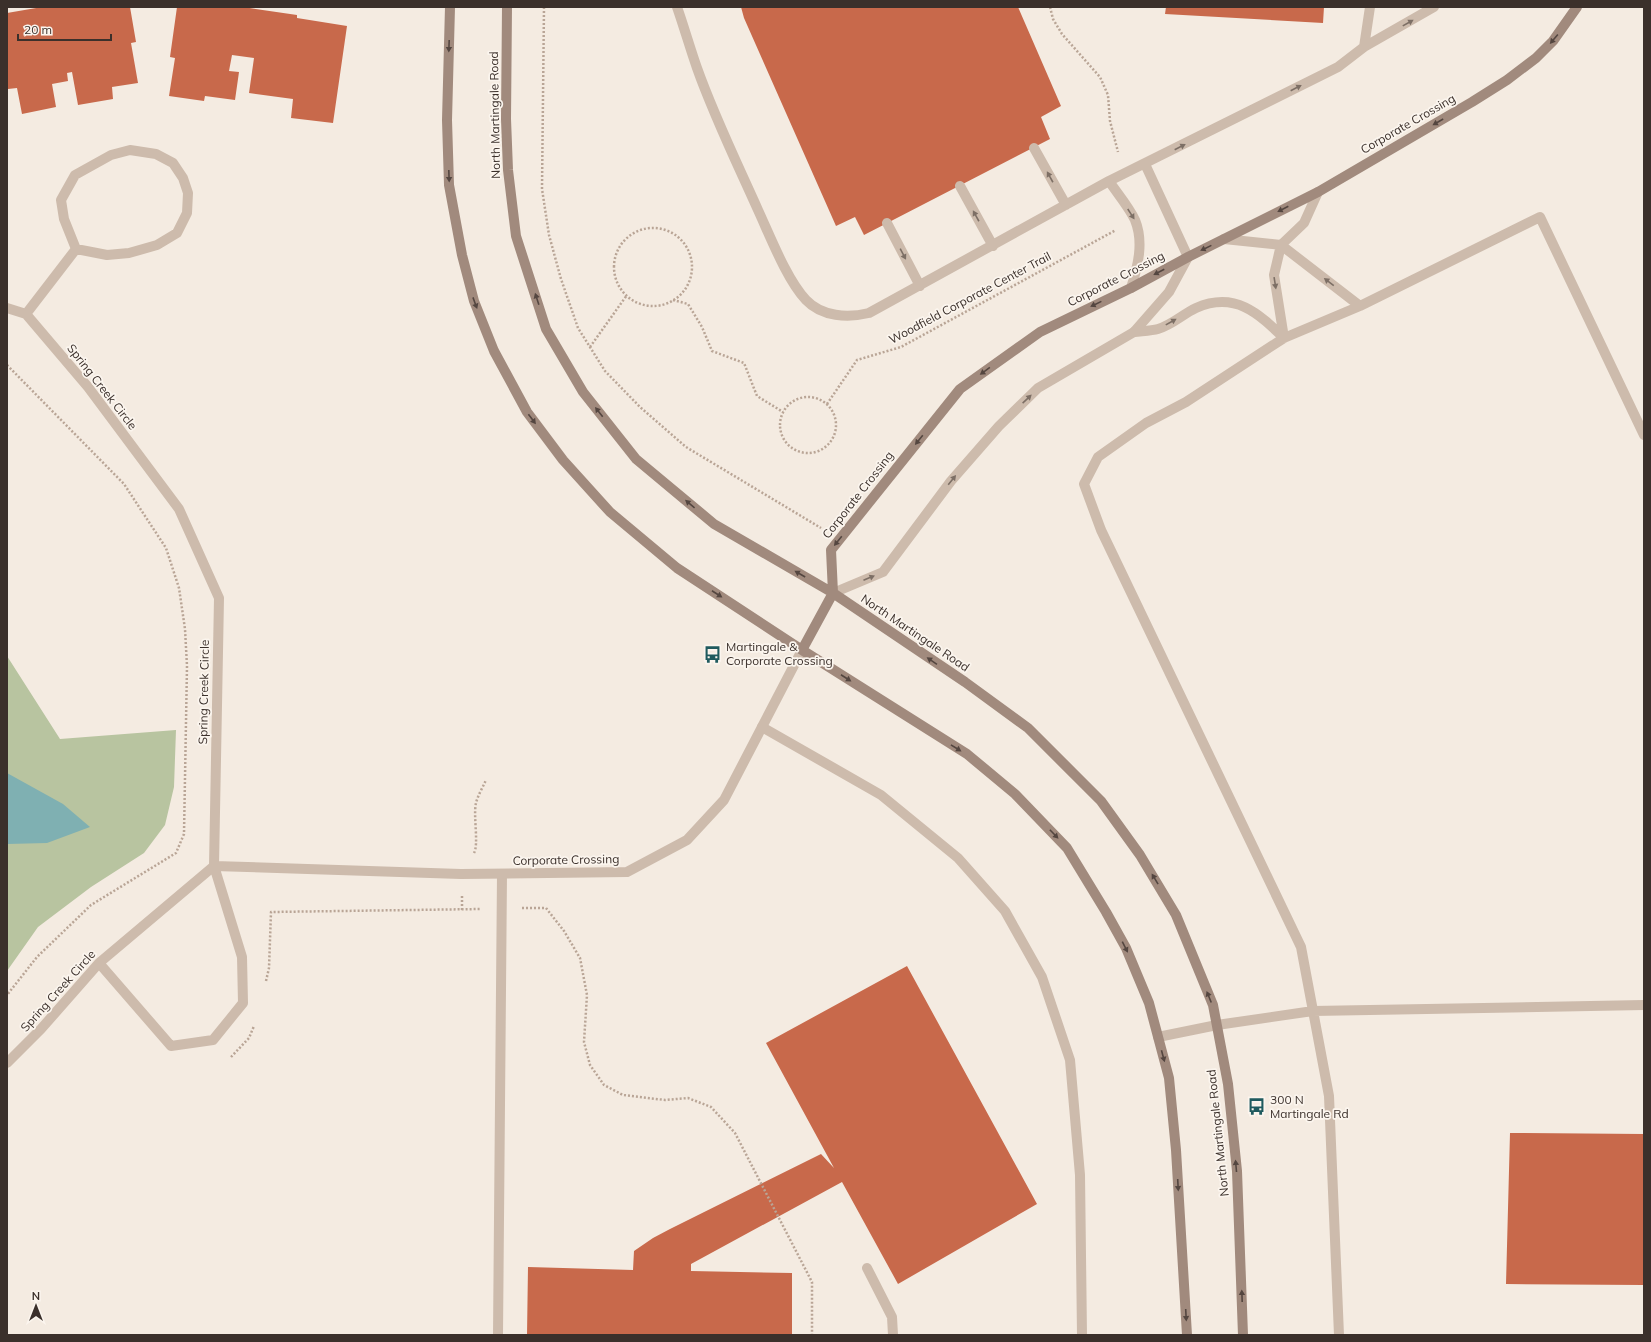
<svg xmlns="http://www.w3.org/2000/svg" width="1651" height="1342" font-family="Mulish,sans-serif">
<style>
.green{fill:#b8c4a0}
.water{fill:#7fb0b2}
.building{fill:#c8694b}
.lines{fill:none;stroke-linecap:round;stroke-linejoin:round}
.path{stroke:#b9a596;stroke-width:2.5;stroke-dasharray:2 2;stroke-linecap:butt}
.lane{stroke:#cdbbac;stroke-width:10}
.street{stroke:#cdbbac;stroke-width:10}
.secondary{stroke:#a18a7d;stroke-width:10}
.oneway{fill:#7d6f65}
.oneway2{fill:#544640}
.labels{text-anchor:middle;stroke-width:3.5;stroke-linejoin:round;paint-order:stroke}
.street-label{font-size:12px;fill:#3b302b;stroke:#fbf5ee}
.poi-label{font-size:12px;fill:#3b302b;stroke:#fbf5ee;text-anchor:start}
</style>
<rect width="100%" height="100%" fill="#f4ebe1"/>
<!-- green -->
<path class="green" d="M 7,656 L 60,739 L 176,730 L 174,787 L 165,825 L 144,853 L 91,887 L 38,927 L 7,971 Z"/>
<!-- water -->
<path class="water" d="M 7,773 L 63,804 L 90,827 L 47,843 L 7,844 Z"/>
<!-- building -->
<path class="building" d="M 42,7 L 130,7 L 136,42 L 131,43 L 138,83 L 112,87 L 113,99 L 78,105 L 72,72 L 67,73 L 68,81 L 52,84 L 56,107 L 22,114 L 17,88 L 8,89 L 7,83 L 7,13 Z
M 177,7 L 243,7 L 297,15 L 297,18 L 347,26 L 333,123 L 291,118 L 293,99 L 249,93 L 254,58 L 232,55 L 229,71 L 239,72 L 235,100 L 205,96 L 204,101 L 169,96 L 175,58 L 170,57 Z
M 741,7 L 1018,7 L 1061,106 L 1041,117 L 1050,139 L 864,235 L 855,217 L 836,226 L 744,18 Z
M 1166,7 L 1324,7 L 1323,23 L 1165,14 Z
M 907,966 L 1037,1204 L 898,1284 L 842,1182 L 691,1264 L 691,1271 L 792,1273 L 792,1335 L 527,1335 L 528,1267 L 633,1270 L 634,1251 L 653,1238 L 670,1229 L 821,1154 L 834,1168 L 766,1043 Z
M 1510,1133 L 1644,1134 L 1644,1285 L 1506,1284 Z"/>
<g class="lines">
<!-- path -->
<path class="path" d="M 544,7 L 542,189 L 549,235 L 561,279 L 578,328 L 605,371 L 640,407 L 686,447 L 821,528
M 1050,7 L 1053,19 L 1062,34 L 1100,77 L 1108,95 L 1110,121 L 1118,152
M614 267a39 39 0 1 1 78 0a39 39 0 1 1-78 0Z
M 673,300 L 688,304 L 702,327 L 712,351 L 744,363 L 757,396 L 783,412
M 590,347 L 627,295
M 7,365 L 124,484 L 166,548 L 179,588 L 185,629 L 187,666 L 184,834 L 176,853 L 91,905 L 37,957 L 7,995
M780 425a28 28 0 1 1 56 0a28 28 0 1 1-56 0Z
M 827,404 L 857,360 L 901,347 L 1116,230
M 474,853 C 479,844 473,816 476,803 C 478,795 483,787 486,780
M 462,896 L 462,910
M 522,908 L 546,908 L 564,931 L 580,958 L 587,995 L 584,1042 L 590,1065 L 604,1085 L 623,1095 L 665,1100 L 688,1098 L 711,1107 L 735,1133 L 812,1282 L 812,1335
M 266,981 L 269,968 L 271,912 L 481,909
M 231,1057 L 249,1038 L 254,1026"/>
<!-- lane -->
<path class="lane" d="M 677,7 C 684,27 690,48 697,68 C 714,116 737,163 758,210 C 770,236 787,280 806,300 C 822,317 848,318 869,313 L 1109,181 L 1338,67 L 1364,47 L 1434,7
M 1364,47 L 1370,7
M 1034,148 L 1066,205
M 1145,164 L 1188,257
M 1109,181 C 1117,193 1129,207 1135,220 C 1144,242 1138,266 1131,288
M 960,186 L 993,246
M 887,223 L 920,286
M 1224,239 L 1281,245 L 1360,306
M 1134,332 C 1142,331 1151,331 1158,329 C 1172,325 1183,314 1196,308 C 1235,291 1258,313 1284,338
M 1284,338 L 1274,275 L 1281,245 L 1304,223 L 1318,192
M 762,727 L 881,795 L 958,858 L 1005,911 L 1042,977 L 1070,1060 L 1080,1175 L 1082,1335
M 1158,1037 L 1217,1025 L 1313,1011 L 1644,1005
M 867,1268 L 892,1317 L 893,1335
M 498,1335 L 502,874
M 1339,1335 L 1329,1096 L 1301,947 L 1101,530 L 1084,484 L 1098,457 L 1146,423 L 1186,402 L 1284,338 L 1360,306 L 1540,217 L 1644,435"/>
<!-- street -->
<path class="street" d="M 130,150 L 156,154 L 173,163 L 183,178 L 188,193 L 187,213 L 177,233 L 157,245 L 129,253 L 107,255 L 76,249 L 64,219 L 61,200 L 75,175 L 111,155 Z
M 7,308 L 26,314 L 88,387 L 179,509 L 219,598 L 214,866 L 99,963 L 41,1029 L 7,1063
M 26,314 L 76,249
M 833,593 L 883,572 L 951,481 L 999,426 L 1038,388 L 1134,332 L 1169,292 L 1188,257
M 99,963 L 171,1046 L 213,1040 L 243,1003 L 242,957 L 214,866 L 461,874 L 627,872 L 687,840 L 724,800 L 802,650"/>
<!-- secondary -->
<path class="secondary" d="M 450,7 L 447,120 L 449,185 L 462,255 L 474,301 L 494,351 L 527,412 L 563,460 L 610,512 L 677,568 L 802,650 L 967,754 L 1015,794 L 1067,848 L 1106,912 L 1126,948 L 1149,1003 L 1169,1078 L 1176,1150 L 1187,1335
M 507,7 L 506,119 L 508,170 L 516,236 L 546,329 L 583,392 L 636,459 L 714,524 L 833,593 L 965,682 L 1028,728 L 1101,801 L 1140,855 L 1176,915 L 1213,1005 L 1228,1084 L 1237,1171 L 1243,1335
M 833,593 L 831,550 L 960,389 L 1040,332 L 1131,288 L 1188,257 L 1318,192 L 1472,102 L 1507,80 L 1536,58 L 1553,41 L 1577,7
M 802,650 L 833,593"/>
</g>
<!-- one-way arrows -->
<defs><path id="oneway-solid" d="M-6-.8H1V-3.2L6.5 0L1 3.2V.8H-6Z"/></defs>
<g class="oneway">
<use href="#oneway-solid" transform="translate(1408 23) rotate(-29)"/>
<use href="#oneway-solid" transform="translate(1296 88) rotate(-27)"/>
<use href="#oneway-solid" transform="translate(1180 147) rotate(-27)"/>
<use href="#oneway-solid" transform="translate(1050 177) rotate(-119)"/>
<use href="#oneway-solid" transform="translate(1131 214) rotate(57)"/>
<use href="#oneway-solid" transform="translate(976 216) rotate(-119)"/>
<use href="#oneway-solid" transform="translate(903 254) rotate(62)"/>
<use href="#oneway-solid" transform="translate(1329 282) rotate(-143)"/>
<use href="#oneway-solid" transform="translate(1275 283) rotate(81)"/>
<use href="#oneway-solid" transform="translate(1171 322) rotate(-29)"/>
<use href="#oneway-solid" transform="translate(1027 399) rotate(-43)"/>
<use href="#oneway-solid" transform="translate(952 480) rotate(-51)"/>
<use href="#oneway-solid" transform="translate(869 578) rotate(-23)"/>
</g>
<g class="oneway2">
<use href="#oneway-solid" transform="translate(1554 39) rotate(130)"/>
<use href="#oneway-solid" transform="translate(449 46) rotate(92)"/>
<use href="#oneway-solid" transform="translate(1438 122) rotate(150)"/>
<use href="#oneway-solid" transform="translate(449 176) rotate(88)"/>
<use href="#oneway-solid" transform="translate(1283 209) rotate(153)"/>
<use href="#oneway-solid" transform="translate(1206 248) rotate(154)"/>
<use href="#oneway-solid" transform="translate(1159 272) rotate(152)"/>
<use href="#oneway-solid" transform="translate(537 299) rotate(-108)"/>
<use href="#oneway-solid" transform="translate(475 303) rotate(70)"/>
<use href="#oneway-solid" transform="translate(1096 304) rotate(154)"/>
<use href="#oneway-solid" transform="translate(985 371) rotate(144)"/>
<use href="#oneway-solid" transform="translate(599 412) rotate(-128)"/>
<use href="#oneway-solid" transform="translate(532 419) rotate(53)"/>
<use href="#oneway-solid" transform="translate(919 440) rotate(129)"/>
<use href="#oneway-solid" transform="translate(690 504) rotate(-140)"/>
<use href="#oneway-solid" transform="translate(838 541) rotate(129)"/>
<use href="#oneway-solid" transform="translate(800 574) rotate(-150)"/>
<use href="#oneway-solid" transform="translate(717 594) rotate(33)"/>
<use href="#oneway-solid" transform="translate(932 661) rotate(-146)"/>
<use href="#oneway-solid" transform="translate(846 678) rotate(33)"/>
<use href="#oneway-solid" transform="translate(956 748) rotate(32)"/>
<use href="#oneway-solid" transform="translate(1054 834) rotate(46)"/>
<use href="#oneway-solid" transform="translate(1155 879) rotate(-121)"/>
<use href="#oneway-solid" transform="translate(1125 947) rotate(63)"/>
<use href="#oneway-solid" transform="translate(1209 997) rotate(-112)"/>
<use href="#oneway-solid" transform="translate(1163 1056) rotate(75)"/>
<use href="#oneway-solid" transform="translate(1236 1166) rotate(-95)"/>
<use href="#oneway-solid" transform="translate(1178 1185) rotate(87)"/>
<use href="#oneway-solid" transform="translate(1242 1296) rotate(-92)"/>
<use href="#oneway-solid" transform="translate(1186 1315) rotate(87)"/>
</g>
<!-- icons -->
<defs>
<symbol id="bus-bare" viewBox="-9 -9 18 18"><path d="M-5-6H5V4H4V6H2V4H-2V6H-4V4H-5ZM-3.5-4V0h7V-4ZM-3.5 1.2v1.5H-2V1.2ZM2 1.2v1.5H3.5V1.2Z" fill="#1f5a5e" stroke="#fbf5ee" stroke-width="2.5" paint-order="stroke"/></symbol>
</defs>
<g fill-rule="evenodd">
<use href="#bus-bare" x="700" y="642" width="25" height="25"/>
<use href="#bus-bare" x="1244" y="1094" width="25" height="25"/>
</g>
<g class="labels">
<!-- street labels -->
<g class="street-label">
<text transform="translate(495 115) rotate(-91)" y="4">North Martingale Road</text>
<text transform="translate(1408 124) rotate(-30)" y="4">Corporate Crossing</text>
<text transform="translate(1116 279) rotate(-27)" y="4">Corporate Crossing</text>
<text transform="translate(970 298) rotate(-28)" y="4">Woodfield Corporate Center Trail</text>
<text transform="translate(102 387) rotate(52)" y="4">Spring Creek Circle</text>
<text transform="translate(858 495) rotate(-52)" y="4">Corporate Crossing</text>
<text transform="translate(915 633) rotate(34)" y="4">North Martingale Road</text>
<text transform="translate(204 692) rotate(-89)" y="4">Spring Creek Circle</text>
<text transform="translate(566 860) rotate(-1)" y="4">Corporate Crossing</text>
<text transform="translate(58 991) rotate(-48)" y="4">Spring Creek Circle</text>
<text transform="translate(1218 1133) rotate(-96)" y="4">North Martingale Road</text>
</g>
<!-- poi labels -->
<g class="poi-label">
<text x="726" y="651">Martingale &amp;<tspan x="726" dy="14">Corporate Crossing</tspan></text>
<text x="1270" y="1104">300 N<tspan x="1270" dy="14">Martingale Rd</tspan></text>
</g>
</g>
<!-- border -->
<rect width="1651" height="1342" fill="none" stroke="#3b302b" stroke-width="16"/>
<!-- north arrow -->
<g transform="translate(36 1306)" stroke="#fbf5ee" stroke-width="3" paint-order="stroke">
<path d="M0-3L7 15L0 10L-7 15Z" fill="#3b302b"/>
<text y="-6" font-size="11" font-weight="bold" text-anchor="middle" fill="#3b302b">N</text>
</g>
<!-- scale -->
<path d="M18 34v6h93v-6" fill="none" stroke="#3b302b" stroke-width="2"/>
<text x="24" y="34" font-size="12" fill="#3b302b" stroke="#fbf5ee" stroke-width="3" paint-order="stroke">20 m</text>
</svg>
